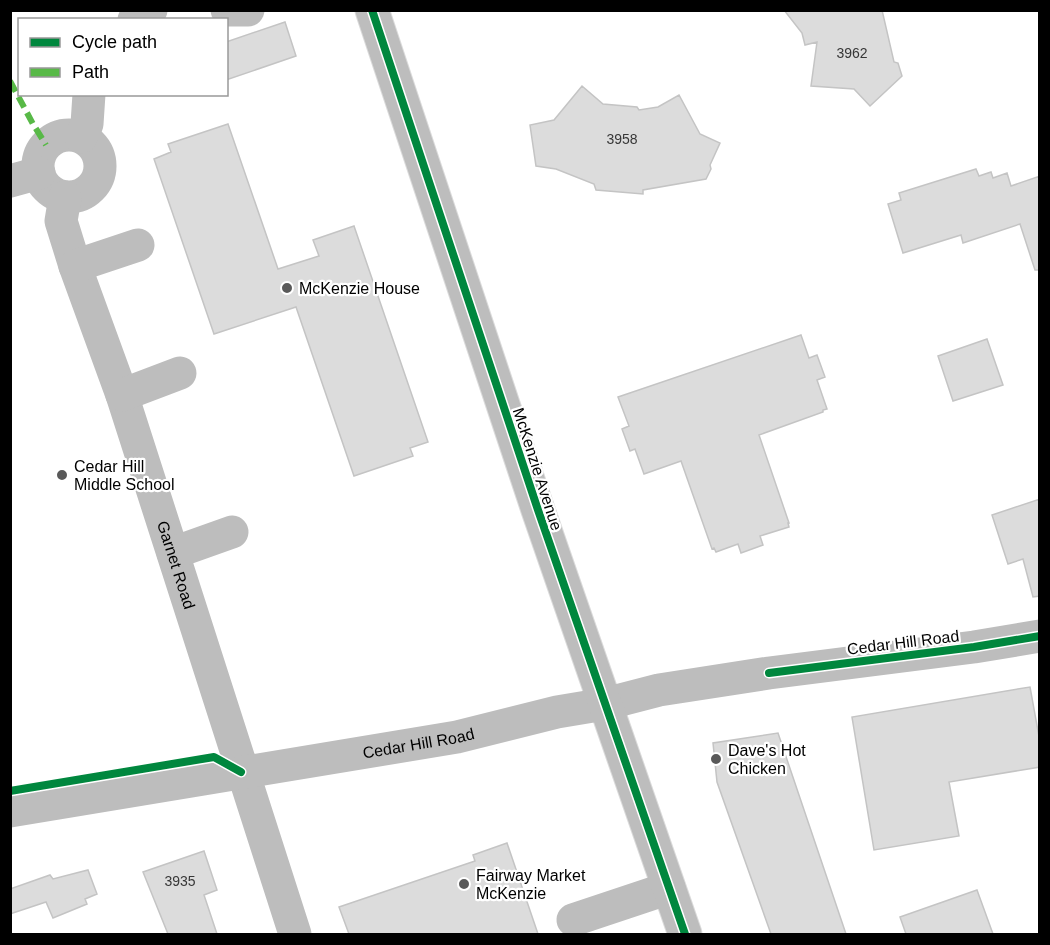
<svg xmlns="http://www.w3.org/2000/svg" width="1050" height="945" font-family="Helvetica,sans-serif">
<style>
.building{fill:#dcdcdc;stroke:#c4c4c4;stroke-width:1.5}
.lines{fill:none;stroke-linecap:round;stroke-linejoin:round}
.major-casing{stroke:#dbdbdb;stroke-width:35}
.minor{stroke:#bdbdbd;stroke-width:33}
.major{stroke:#bdbdbd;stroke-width:33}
.quiet{stroke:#58b947;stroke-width:6;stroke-dasharray:12 6;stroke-linecap:butt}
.cycleway-casing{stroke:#fff;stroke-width:11}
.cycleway{stroke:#00873e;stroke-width:8}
.poi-dot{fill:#595959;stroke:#fff;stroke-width:2}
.labels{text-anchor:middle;stroke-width:4.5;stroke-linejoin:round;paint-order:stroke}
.number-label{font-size:14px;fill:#373737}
.poi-label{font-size:16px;fill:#000;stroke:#fff;text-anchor:start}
.street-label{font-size:16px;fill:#000;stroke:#fff}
</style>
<rect width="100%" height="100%" fill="#fff"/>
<!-- building -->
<path class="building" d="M 784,10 L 882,10 L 894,62 L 898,63 L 902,76 L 870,106 L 854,89 L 811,86 L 817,42 L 805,45 L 802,33 Z
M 285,22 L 296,56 L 226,80 L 226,42 Z
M 582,86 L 603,104 L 637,107 L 639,110 L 658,107 L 679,95 L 700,134 L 720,143 L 710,165 L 711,169 L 706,179 L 643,190 L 643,194 L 596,190 L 594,184 L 556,169 L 536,166 L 530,125 L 554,120 Z
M 228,124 L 278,269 L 319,256 L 313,240 L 354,226 L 428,442 L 410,448 L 413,456 L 354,476 L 296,307 L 214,334 L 154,159 L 171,152 L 168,144 Z
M 976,169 L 979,176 L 991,172 L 993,178 L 1007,173 L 1011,186 L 1040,176 L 1040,270 L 1035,270 L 1020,224 L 963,243 L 961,235 L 903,253 L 888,204 L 901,200 L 899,193 Z
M 801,335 L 809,358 L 817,355 L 825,377 L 817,380 L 827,409 L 823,410 L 823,412 L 759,435 L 789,523 L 788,523 L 789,527 L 760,536 L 763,545 L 741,553 L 738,544 L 716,552 L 714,548 L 712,549 L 681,461 L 644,474 L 635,449 L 630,451 L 622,429 L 629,426 L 618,397 Z
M 987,339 L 1003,385 L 953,401 L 938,356 Z
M 1040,499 L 1040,596 L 1033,597 L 1023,559 L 1008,564 L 992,515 Z
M 1030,687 L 1040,742 L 1040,767 L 949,782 L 959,836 L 874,850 L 852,717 Z
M 778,733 L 846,934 L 771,934 L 717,782 L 713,743 Z
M 507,843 L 538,934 L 349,934 L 339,907 L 475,861 L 473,855 Z
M 204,851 L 217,890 L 204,895 L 217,934 L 168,934 L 143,872 Z
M 88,870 L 97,894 L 85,899 L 87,904 L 53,918 L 46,902 L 10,914 L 10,889 L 50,875 L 53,879 Z
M 977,890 L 993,934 L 906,934 L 900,917 Z"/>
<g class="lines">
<defs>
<path id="major" d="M 372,10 L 538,510 L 685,934"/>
</defs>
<!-- major casing -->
<use href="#major" class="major-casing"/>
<!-- minor -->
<g class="minor">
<path d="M 227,10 L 248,10"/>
<path d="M 134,20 L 151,10"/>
<circle cx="69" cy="166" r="31"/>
<path d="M 81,137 L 87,124 L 89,94"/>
<path d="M 10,181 L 39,173"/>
<path id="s1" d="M 65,197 L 61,221 L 75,266 L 122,395 L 295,934"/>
<path d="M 75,266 L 138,245"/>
<path d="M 122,395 L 180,373"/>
<path d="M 173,553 L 232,532"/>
<path id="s2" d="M 10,811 L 457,737 L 557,712 L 605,704 L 659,690 L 769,673 L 974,647 L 1040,636"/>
<path d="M 573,920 L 669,888"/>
</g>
<!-- major -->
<use href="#major" class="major"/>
<!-- quiet -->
<path class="quiet" d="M 10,81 L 33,124 L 46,145"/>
<defs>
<path id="cycleway" d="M 372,10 L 538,510 L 685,934
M 769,673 L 974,647 L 1040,636
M 10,791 L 214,757 L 241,772"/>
</defs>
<!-- cycleway casing -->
<use href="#cycleway" class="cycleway-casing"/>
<!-- cycleway -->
<use href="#cycleway" class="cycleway"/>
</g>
<!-- markers -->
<g class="poi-dot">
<circle cx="287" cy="288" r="6"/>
<circle cx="62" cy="475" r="6"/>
<circle cx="716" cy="759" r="6"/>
<circle cx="464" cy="884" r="6"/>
</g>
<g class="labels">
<!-- number labels -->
<g class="number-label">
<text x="852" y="58">3962</text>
<text x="622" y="144">3958</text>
<text x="180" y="886">3935</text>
</g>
<!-- poi labels -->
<g class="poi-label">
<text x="299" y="294">McKenzie House</text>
<text x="74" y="472">Cedar Hill<tspan x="74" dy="18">Middle School</tspan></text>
<text x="728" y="756">Dave's Hot<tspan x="728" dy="18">Chicken</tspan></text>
<text x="476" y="881">Fairway Market<tspan x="476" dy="18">McKenzie</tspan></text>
</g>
<!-- street labels -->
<g class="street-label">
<text transform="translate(538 469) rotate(72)" y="6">McKenzie Avenue</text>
<text dy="6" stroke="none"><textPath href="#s1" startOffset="387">Garnet Road</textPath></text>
<text transform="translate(903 642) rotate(-7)" y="6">Cedar Hill Road</text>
<text dy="6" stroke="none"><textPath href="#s2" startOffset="414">Cedar Hill Road</textPath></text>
</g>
</g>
<!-- border -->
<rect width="1050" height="945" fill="none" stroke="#000000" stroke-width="24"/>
<!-- legend -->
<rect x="18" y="18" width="210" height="78" fill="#ffffff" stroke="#999999" stroke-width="1.5"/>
<rect x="30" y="38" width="30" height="9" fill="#00873e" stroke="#999999" stroke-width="1.5"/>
<text x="72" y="48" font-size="18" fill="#000000">Cycle path</text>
<rect x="30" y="68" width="30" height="9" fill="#58b947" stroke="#999999" stroke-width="1.5"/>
<text x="72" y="78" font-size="18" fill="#000000">Path</text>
</svg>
